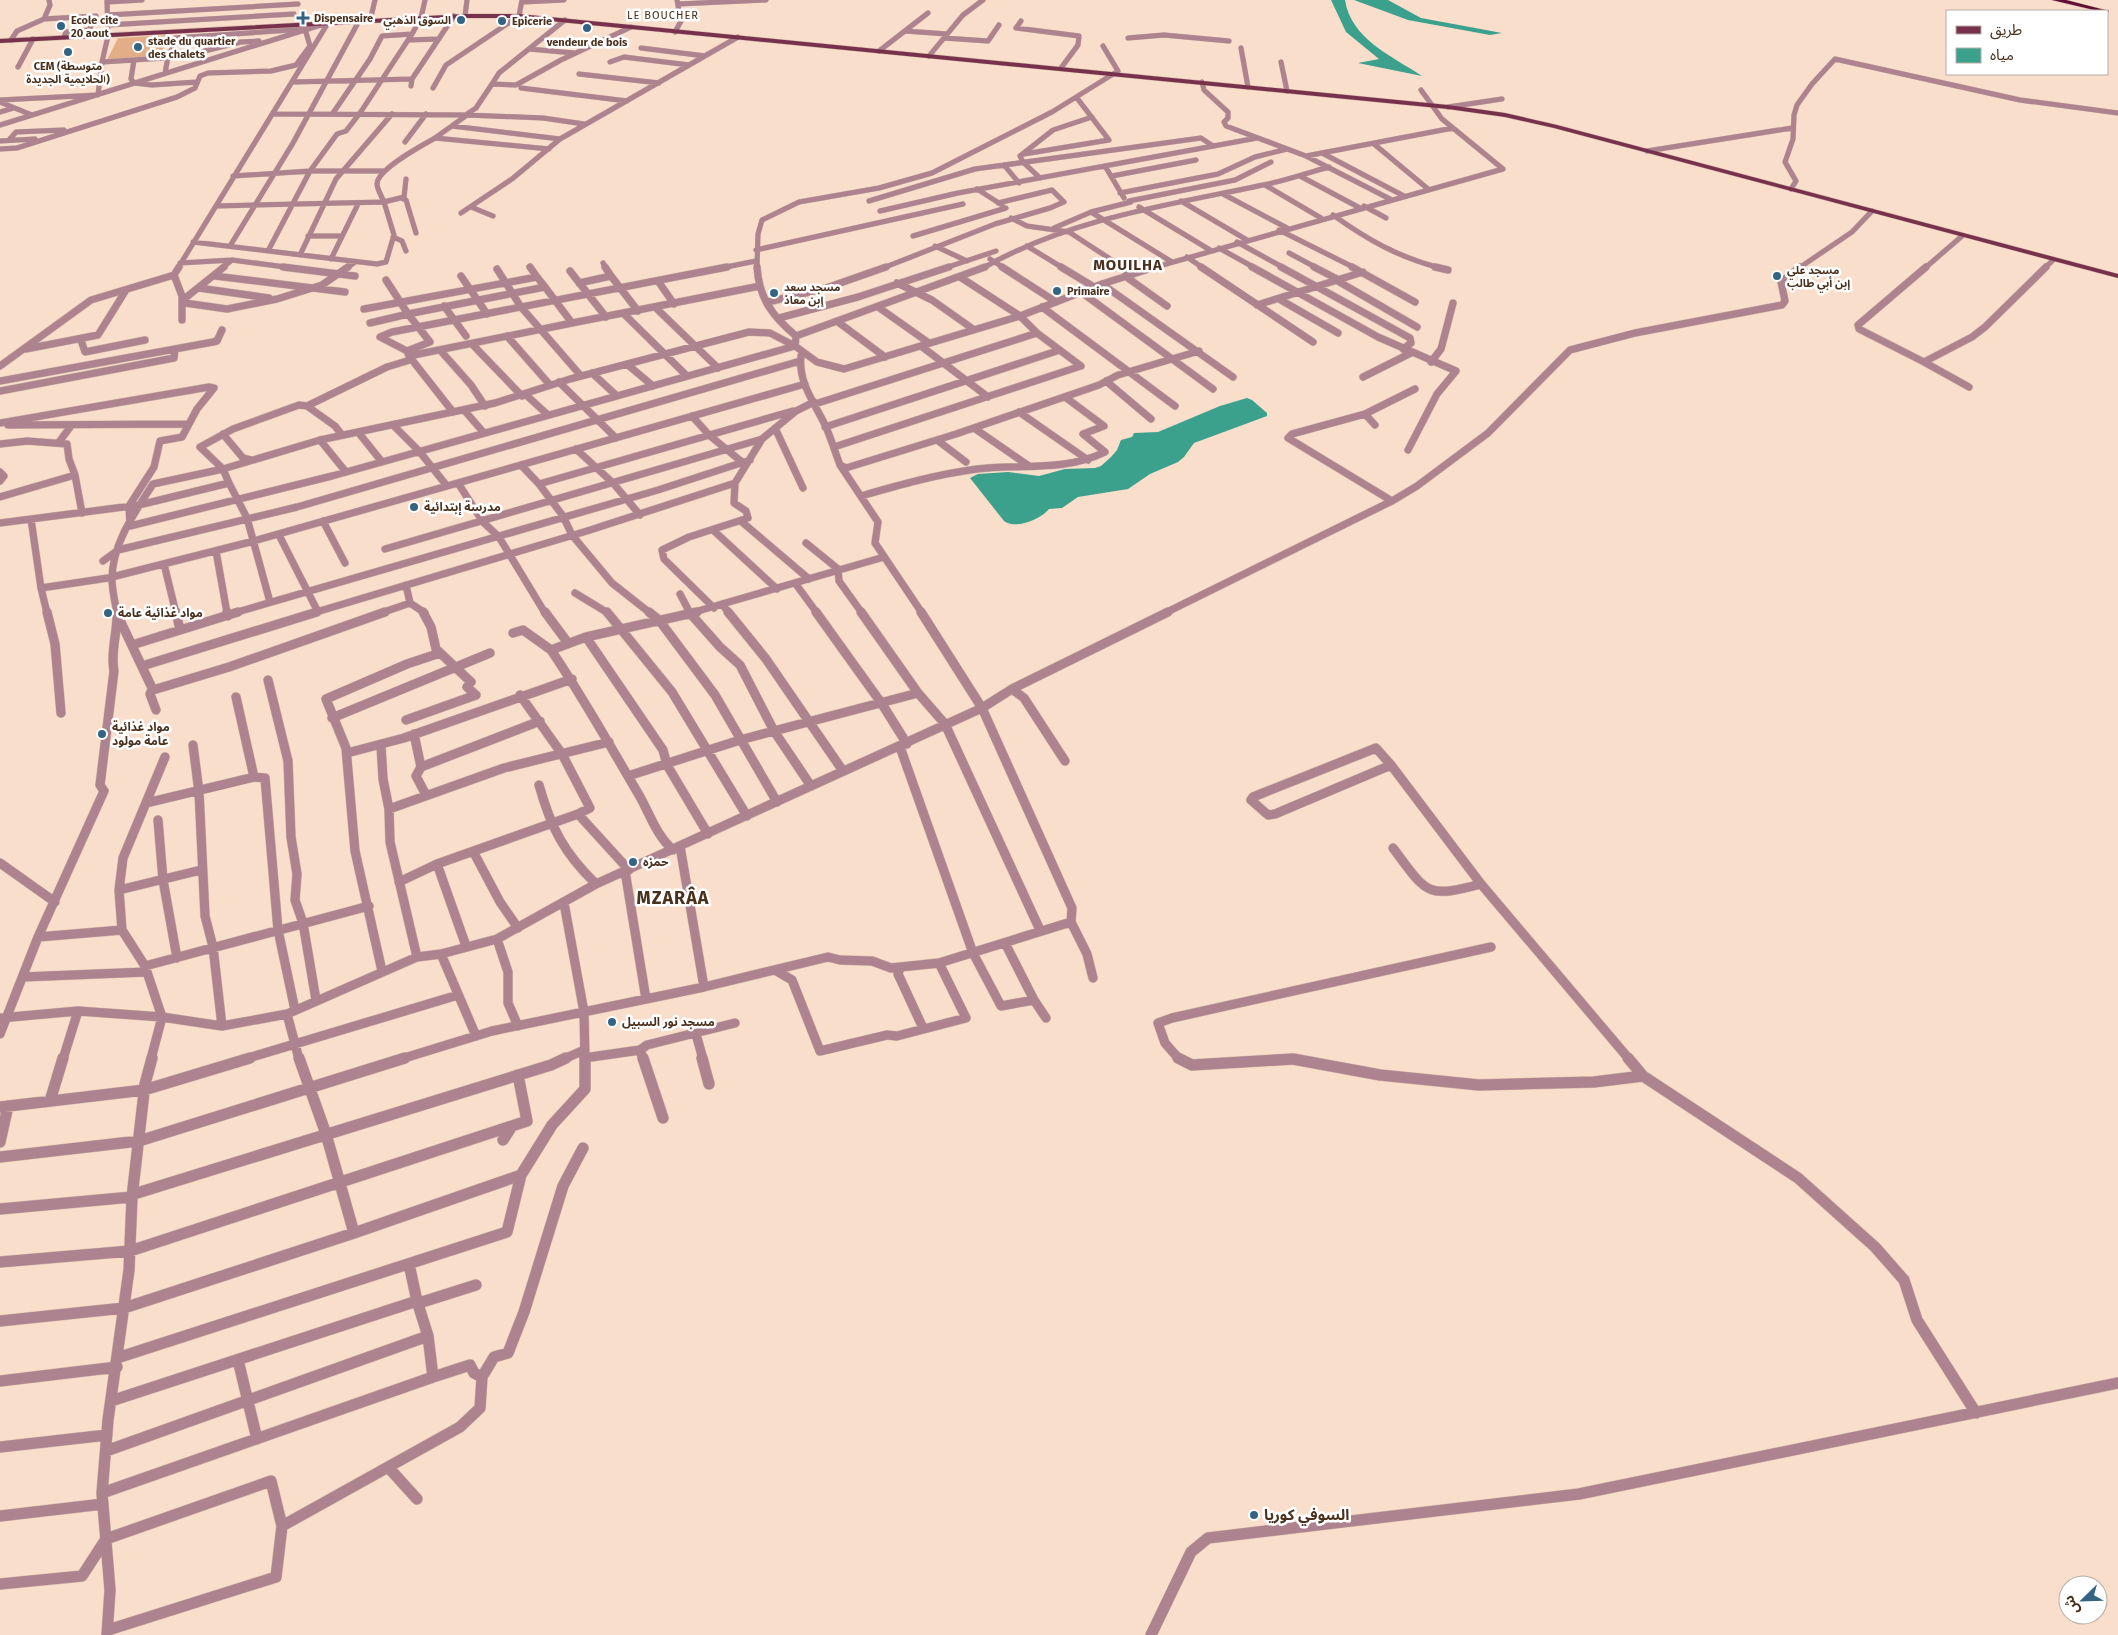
<svg xmlns="http://www.w3.org/2000/svg" width="2118" height="1635" font-family="'Fira Sans','Noto Sans Arabic',sans-serif">
<style>
.green{fill:#e2ae87}
.water{fill:#3ba18d}
.lines{fill:none;stroke-linecap:round;stroke-linejoin:round}
.minor-far3-casing{stroke:#d5bba8;stroke-width:5.5}
.minor-far2-casing{stroke:#d5bba8;stroke-width:8}
.minor-far1-casing{stroke:#d5bba8;stroke-width:10}
.minor-casing{stroke:#d5bba8;stroke-width:12}
.major-casing{stroke:#d5bba8;stroke-width:1}
.highway-casing{stroke:#d5bba8;stroke-width:1}
.minor-far3{stroke:#ad8390;stroke-width:5}
.minor-far2{stroke:#ad8390;stroke-width:7}
.minor-far1{stroke:#ad8390;stroke-width:9}
.minor{stroke:#ad8390;stroke-width:11}
.major{fill:#78314d;fill-rule:evenodd}
.highway{fill:#630c36;fill-rule:evenodd}
.poi-dot{fill:#336482;stroke:#fff;stroke-width:2}
.labels{text-anchor:middle;stroke-width:5;stroke-linejoin:round;paint-order:stroke}
.far-neighbourhood-label{font-size:11px;letter-spacing:1px;fill:#4a311e;stroke:#fff}
.far-poi-label{font-size:11px;font-weight:bold;fill:#4a311e;stroke:#fff;text-anchor:start}
.poi-label{font-size:12px;font-weight:bold;fill:#4a311e;stroke:#fff;text-anchor:start}
.far-district-label{font-size:15px;font-weight:bold;letter-spacing:1px;fill:#4a311e;stroke:#fff}
.near-poi-label{font-size:15px;font-weight:bold;fill:#4a311e;stroke:#fff;text-anchor:start}
.district-label{font-size:18px;font-weight:bold;letter-spacing:1px;fill:#4a311e;stroke:#fff}
</style>
<rect width="100%" height="100%" fill="#f8decb"/>
<!-- green -->
<path class="green" d="M 169,35 L 160,57 L 107,60 L 118,38 Z"/>
<!-- water -->
<path class="water" d="M 1331,0 L 1345,0 C 1351,39 1392,56 1422,76 L 1358,63 L 1379,59 L 1346,32 Z
M 1354,0 L 1388,0 L 1421,18 L 1502,33 L 1490,35 L 1408,20 Z
M 1247,398 L 1252,400 L 1267,413 L 1267,416 L 1194,443 L 1184,457 L 1178,462 L 1150,474 L 1128,489 L 1078,497 L 1062,508 L 1049,509 C 1041,519 1016,530 1004,521 L 970,478 L 978,474 L 1008,472 L 1039,476 L 1065,469 L 1095,468 L 1101,466 L 1111,457 L 1117,450 L 1121,440 L 1132,437 L 1134,433 L 1158,432 L 1220,406 Z"/>
<g class="lines">
<defs>
<path id="minor-far3" d="M 107,2 L 142,0
M 522,2 L 564,0
M 678,4 L 766,0
M 108,15 L 298,4
M 465,16 L 467,0
M 44,19 L 96,16 L 89,30 L 66,32 L 64,37
M 565,20 L 499,73 L 492,84 L 516,85 L 561,60 L 631,27
M 370,21 L 375,0
M 1021,21 L 1016,28 L 1079,36 L 1078,45 L 1061,68
M 108,25 L 294,14
M 905,31 L 947,34
M 675,32 L 681,21 L 677,0
M 944,38 L 988,41 L 999,25
M 1128,38 L 1164,35 L 1229,41
M 11,40 L 17,31 L 44,19 L 50,5 L 49,0
M 408,40 L 439,39
M 641,48 L 705,56
M 1241,48 L 1248,87
M 529,49 L 574,53
M 879,51 L 928,13
M 929,56 L 963,15 L 983,0
M 134,60 L 131,79 L 134,83 L 152,85 L 197,82
M 102,62 L 108,36 L 107,0
M 610,62 L 624,57 L 689,65
M 1281,62 L 1287,91
M 18,67 L 33,39
M 165,73 L 168,57 L 177,38
M 579,74 L 659,83
M 293,82 L 412,79
M 1202,82 L 1204,90 L 1228,112 L 1228,118 L 1224,122 L 1226,126 L 1306,156 L 1390,199
M 411,86 L 412,79 L 454,16
M 433,88 L 446,65 L 519,16 L 522,0
M 521,88 L 627,101
M 0,100 L 98,95 L 102,62 L 180,57 L 241,42 L 259,41
M 0,102 L 32,115
M 1448,107 L 1502,99
M 0,112 L 13,108
M 333,113 L 370,59 L 382,36 L 412,34
M 274,114 L 467,115 L 435,138 L 549,149
M 467,114 L 476,108 L 492,84
M 467,115 L 543,118 L 584,124
M 0,125 L 324,24
M 452,126 L 560,139
M 9,140 L 16,132 L 64,130
M 0,141 L 35,139
M 405,142 L 426,114
M 1374,144 L 1428,189
M 0,149 L 17,148 L 177,97 L 195,88 L 200,76 L 208,73 L 271,71 L 296,65 L 310,46 L 305,29 L 175,38
M 1647,151 L 1792,128
M 1322,153 L 1404,196
M 1024,154 L 1109,140 L 1077,98
M 1306,156 L 1453,128
M 1004,165 L 1019,183
M 1105,166 L 1124,198
M 233,176 L 310,171 L 384,171
M 1112,176 L 1196,160
M 1300,176 L 1360,208
M 1040,178 L 1023,162 L 1020,156 L 1053,130 L 1092,117
M 406,179 L 404,197 L 384,202 C 382,197 377,189 377,184 C 377,169 423,145 435,138
M 1265,185 L 1321,218
M 977,189 L 1002,205
M 1791,189 L 1796,181 L 1785,162 L 1793,139 L 1794,115 L 1797,105 L 1812,84 L 1835,59 L 2020,100 L 2118,113
M 1120,193 L 1218,174 L 1255,157 L 1287,149
M 1223,194 L 1287,228
M 401,198 L 406,200 L 416,233
M 869,201 L 975,169 L 1201,138 L 1213,146
M 1129,201 L 1235,180 L 1271,162
M 1181,201 L 1247,240
M 1131,202 L 1091,212 L 1172,262
M 1364,206 L 1386,218
M 471,207 L 493,216
M 1139,207 L 1210,250
M 880,211 L 958,193 L 1257,138
M 461,213 L 512,179 L 560,139 L 738,37
M 1333,215 C 1368,240 1398,257 1440,268
M 1011,218 L 1027,226 L 1069,232 L 1124,268
M 1054,228 L 1091,212
M 1279,230 L 1355,268
M 308,236 L 342,236
M 913,236 L 1006,208
M 393,237 L 402,241 L 406,251
M 193,242 L 377,264 L 386,262 L 394,235 L 384,202 L 216,206
M 1237,242 L 1284,268
M 230,246 L 293,143 L 359,21
M 935,246 L 967,261
M 1027,246 L 1063,268
M 1219,248 L 1255,268
M 756,250 L 963,204
M 268,251 L 310,171 L 337,134 L 346,131 L 360,113 L 412,34 L 421,18 L 425,0
M 1289,253 L 1317,268
M 300,255 L 336,179 L 392,114
M 1187,257 L 1203,268
M 331,259 L 358,204
M 990,259 L 1004,268
M 180,263 L 232,260 L 293,268
M 603,263 L 606,268
M 178,268 L 328,23
M 222,268 L 232,260
M 347,268 L 355,262
M 721,268 L 756,261
M 757,268 L 758,234 L 762,220 L 799,202 L 879,188 L 932,173 L 1052,112 L 1118,71 L 1103,46
M 883,268 L 995,224 L 1050,208 L 1064,202 L 1052,190 L 998,203
M 945,268 L 996,251
M 983,268 C 1069,219 1168,205 1263,185 C 1285,181 1307,173 1329,167
M 1152,268 L 1503,169 L 1442,119 L 1421,90
M 1799,268 L 1852,232 L 1872,211
M 1925,268 L 1962,236
M 2045,268 L 2053,260"/>
<path id="minor-far2" d="M 283,267 L 355,276
M 530,267 L 537,277
M 605,267 L 611,276
M 757,267 C 759,298 772,316 796,336 L 795,346 L 817,362 L 844,369 L 1020,316 L 1102,284 L 1155,267
M 1002,267 L 1056,302
M 1061,267 L 1094,287
M 1122,267 L 1133,274
M 1201,267 L 1313,342
M 1252,267 L 1378,337 L 1456,371 L 1437,394 L 1408,450
M 1281,267 L 1410,338 L 1411,343 L 1403,349
M 1314,267 L 1339,280
M 1352,267 L 1415,302
M 1435,267 L 1448,270
M 497,269 L 521,307 L 581,376
M 570,271 L 606,317
M 174,275 L 182,296 L 182,320
M 215,276 L 345,292
M 461,276 L 487,314
M 1125,276 L 1167,306
M 1336,280 L 1417,327
M 658,281 L 674,304
M 579,283 L 611,276 L 638,311
M 897,283 L 932,300 L 973,329
M 1102,284 L 1233,377
M 545,287 L 572,323 L 409,356 L 407,351 L 430,342 L 408,314 Z
M 199,288 L 269,298
M 1081,292 L 1213,389
M 184,299 L 224,267
M 1279,299 L 1338,333
M 768,302 L 826,288 L 886,267
M 185,303 L 227,309 L 277,299 L 322,285 L 348,267
M 1257,305 L 1363,272
M 444,306 L 466,336
M 878,307 L 929,343
M 1042,307 L 1175,406
M 656,308 L 718,368
M 364,309 L 537,277 L 545,287
M 624,314 L 687,376
M 779,318 L 858,297 L 949,267
M 838,322 L 885,357
M 370,323 L 408,314 L 386,280
M 572,323 L 760,286
M 507,336 L 550,385
M 796,336 L 985,267
M 81,340 L 85,352 L 145,340
M 472,344 L 522,396
M 921,346 L 988,397
M 26,349 L 98,335 L 126,290
M 440,350 L 471,385 L 485,406
M 407,351 L 380,337 L 392,332 L 727,267
M 409,356 L 453,412
M 801,356 C 798,382 814,402 825,425 C 831,438 835,452 840,465 L 846,468 L 956,434 L 1099,385 L 1118,375 L 1199,351
M 1431,362 L 1441,349 L 1453,303
M 1924,362 L 1859,329 L 1858,325 L 1926,267
M 628,365 L 653,386
M 0,366 L 91,300 L 174,275 L 179,267
M 592,373 L 617,396
M 1363,377 L 1411,353
M 0,381 L 213,342 L 217,341 L 222,330
M 1106,381 L 1151,419
M 559,382 L 616,438
M 1969,387 L 1924,362 L 1972,337 L 1985,327 L 2046,267
M 0,391 L 174,358 L 175,349
M 525,394 L 548,415
M 815,404 L 1037,333
M 307,406 L 335,426 L 342,435
M 464,410 L 484,433
M 1019,412 L 1088,460
M 1365,414 L 1292,434 L 1288,438 L 1392,501
M 692,416 L 709,435 L 742,462
M 0,423 L 209,387 L 214,388 L 197,409 L 182,437 L 160,441 L 154,467 L 129,506 L 130,526 L 332,476 L 795,346
M 8,425 L 188,424
M 393,425 L 419,451 L 447,486
M 1375,425 L 1365,414 L 1415,389
M 825,427 L 1060,350
M 775,428 L 803,488
M 974,428 L 1029,466
M 358,432 L 382,462
M 223,434 L 243,458 L 251,460
M 320,440 L 346,472
M 937,440 L 966,462
M 59,442 L 71,426
M 0,444 L 27,441 L 67,444 L 69,459 L 75,475 L 0,497
M 834,447 L 1081,366 L 1037,333 L 1020,316 L 960,277
M 576,449 L 613,483 L 640,515
M 521,465 L 539,484 L 793,411
M 840,465 L 878,522 L 875,543 L 922,613
M 0,472 L 4,476 L 0,481
M 75,475 L 82,513
M 229,483 L 223,469 L 200,447 L 233,429 L 299,405 L 307,406 L 387,367 L 410,360
M 458,483 L 483,522 L 499,537 L 545,613
M 539,484 L 563,516 L 572,535 L 612,583 L 650,613
M 861,496 C 899,485 938,474 977,469 C 1021,464 1064,472 1105,452 L 1083,434 L 1104,426 L 1065,397
M 31,519 L 41,588 L 47,613
M 323,521 L 345,563
M 742,522 L 809,579
M 0,523 L 139,505 L 229,483 L 247,518 L 270,602
M 713,530 L 777,589
M 279,535 L 317,610
M 806,543 L 838,569 L 839,581 L 862,613
M 385,549 L 762,439
M 216,551 L 227,613
M 103,561 L 118,550 L 297,507 L 800,361
M 164,564 L 176,613
M 795,583 L 817,613
M 406,585 L 410,603 L 425,613
M 41,588 L 108,578 L 254,541 L 805,384
M 575,593 L 608,613
M 680,594 L 690,613
M 722,604 L 729,613
M 714,608 L 664,559 L 662,550 L 689,537 L 748,518 L 746,511 L 734,503 L 735,483 L 762,439 L 796,411 L 814,402
M 117,613 C 115,602 112,590 112,579 C 112,544 135,512 153,484 L 223,469 L 320,440 L 495,403 L 570,379 L 749,332 L 770,333 L 795,346
M 234,613 L 658,490 L 750,460
M 313,613 L 587,531 L 735,483
M 381,613 L 410,603
M 691,613 L 884,557
M 1165,613 L 1392,501 L 1417,486 L 1488,433 L 1570,350 L 1635,333 L 1782,305 L 1785,301 L 1781,282 L 1800,267"/>
<path id="minor-far1" d="M 47,612 L 55,644 L 61,713
M 176,612 L 180,630
M 227,612 L 228,616
M 545,612 L 568,643
M 607,612 L 672,692 L 747,816
M 649,612 L 659,620 L 715,695 L 777,802
M 689,612 L 720,647 L 740,665 L 774,731 L 811,786
M 728,612 L 766,659 L 843,771
M 816,612 L 882,704 L 907,744
M 861,612 L 918,693 L 945,724 L 1040,930
M 118,616 L 153,690 L 229,667 L 385,612
M 513,633 L 523,630 L 551,650
M 586,637 L 663,750 L 667,765 L 708,834
M 132,645 L 238,612
M 142,666 L 317,612
M 268,680 L 288,761 L 291,837 L 297,874 L 295,900 L 303,923 L 316,1000
M 1012,689 L 1024,698 L 1065,761
M 152,690 L 150,694 L 156,710
M 520,695 L 562,754 L 590,808 L 578,814 L 629,870
M 236,697 L 254,777
M 332,718 L 490,653
M 406,720 L 476,695 L 467,687 L 471,682 L 436,649 L 431,627 L 423,612
M 414,734 L 421,767 L 416,776 L 426,795
M 193,745 L 199,792 L 205,916 L 213,947 L 222,1026
M 381,746 L 383,779 L 389,809 L 390,842 L 417,957
M 900,747 L 973,953 L 1001,1006 L 1034,1000
M 1376,748 L 1391,765 L 1275,814 L 1268,815 L 1251,800 L 1253,797 Z
M 347,753 L 404,738 L 572,679
M 1391,765 L 1481,884 L 1629,1059
M 421,767 L 540,721
M 628,776 L 740,740 L 918,693
M 539,785 C 551,828 564,853 596,884
M 146,803 L 254,777 L 265,778 L 278,930 L 295,1010
M 389,809 L 504,768 L 609,742
M 158,820 L 163,880 L 177,958
M 680,846 L 704,987
M 1393,848 C 1427,893 1425,899 1481,884
M 673,850 C 656,835 650,814 639,795 C 610,746 583,697 551,650 L 586,637 L 697,612
M 474,853 L 500,902 L 518,928
M 0,863 L 55,902
M 437,864 L 466,946
M 625,871 L 646,999
M 399,882 L 437,864 L 578,814
M 119,890 L 201,870
M 564,903 L 584,1012 L 585,1059
M 1071,922 L 1087,954 L 1093,978
M 38,937 L 122,930
M 497,939 L 508,972 L 508,1003 L 518,1026
M 1005,943 L 1034,1000 L 1046,1018
M 441,954 L 476,1036
M 145,966 L 369,906
M 900,968 L 898,974 L 923,1028
M 775,970 L 792,980 L 820,1051 L 887,1035 L 897,1036 L 966,1018 L 939,963
M 382,971 L 355,851 L 346,748 L 326,699 L 407,664 L 440,653
M 23,977 L 146,972
M 287,1014 L 299,1059
M 0,1018 L 78,1011 L 162,1017 L 222,1026 L 287,1014 L 417,957 L 441,954 L 497,939 L 596,884 L 982,708 L 1012,689 L 1168,612
M 0,1034 L 38,937 L 104,791 L 100,785 L 114,671 C 110,651 118,632 117,612
M 696,1034 L 703,1059
M 640,1050 L 643,1059
M 584,1058 L 640,1050 L 647,1045 L 735,1023
M 63,1059 L 78,1011
M 151,1059 L 162,1017 L 145,966 L 122,930 L 119,890 L 123,858 L 165,757
M 245,1059 L 458,995
M 401,1059 L 492,1031 L 704,987 L 828,957 L 840,960 L 872,961 L 891,968 L 939,963 L 1071,922 L 1072,908 L 982,708 L 921,612
M 564,1059 L 584,1050
M 1179,1059 L 1165,1043 L 1158,1023 L 1172,1018 L 1491,947
M 1288,1059 L 1295,1059"/>
<path id="minor" d="M 299,1058 L 326,1134 L 354,1233
M 643,1058 L 663,1118
M 702,1058 L 709,1084
M 1178,1058 L 1192,1065 L 1293,1059 L 1380,1075 L 1479,1085 L 1594,1082 L 1643,1076
M 1628,1058 L 1643,1076 L 1798,1178 L 1875,1247 L 1904,1280 L 1917,1320 L 1976,1413
M 50,1101 L 63,1058
M 0,1107 L 144,1090 L 250,1058
M 503,1140 L 512,1126
M 0,1142 L 8,1106
M 0,1157 L 139,1141 L 405,1058
M 134,1194 L 551,1065 L 566,1058
M 0,1209 L 132,1197
M 0,1262 L 130,1251 L 527,1121 L 518,1075
M 409,1264 L 417,1301
M 419,1303 L 476,1285
M 0,1321 L 124,1308 L 354,1233 L 521,1175
M 117,1358 L 507,1232 L 521,1175 L 552,1125 L 585,1089 L 585,1058
M 238,1360 L 257,1439
M 433,1377 L 470,1365 L 474,1373 L 482,1377
M 0,1381 L 117,1367
M 0,1447 L 107,1435
M 106,1451 L 428,1336 L 417,1301 L 111,1401
M 388,1467 L 417,1499
M 102,1493 L 433,1377 L 428,1336
M 0,1516 L 103,1504
M 0,1584 L 82,1576 L 106,1539 L 271,1481 L 282,1526 L 460,1427 L 480,1408 L 482,1377 L 494,1357 L 508,1353 L 524,1312 L 563,1186 L 583,1148
M 108,1630 L 276,1577 L 282,1526
M 107,1635 L 110,1590 L 102,1493 L 108,1420 L 129,1270 L 132,1197 L 145,1084 L 152,1058
M 1151,1635 L 1191,1552 L 1208,1538 L 1579,1494 L 2118,1383"/>
<path id="major" d="M 465,14 L 519,14 L 1448,105 L 1505,113 L 1557,125 L 2118,274 L 2118,278 L 1554,128 L 1505,117 L 1448,109 L 519,18 L 465,18 L 0,43 L 0,39 Z"/>
<path id="highway" d="M 2052,0 L 2066,0 L 2109,11 L 2107,13 Z"/>
</defs>
<!-- minor-far3 casing -->
<use href="#minor-far3" class="minor-far3-casing"/>
<!-- minor-far2 casing -->
<use href="#minor-far2" class="minor-far2-casing"/>
<!-- minor-far1 casing -->
<use href="#minor-far1" class="minor-far1-casing"/>
<!-- minor casing -->
<use href="#minor" class="minor-casing"/>
<!-- major casing -->
<use href="#major" class="major-casing"/>
<!-- highway casing -->
<use href="#highway" class="highway-casing"/>
<!-- minor-far3 -->
<use href="#minor-far3" class="minor-far3"/>
<!-- minor-far2 -->
<use href="#minor-far2" class="minor-far2"/>
<!-- minor-far1 -->
<use href="#minor-far1" class="minor-far1"/>
<!-- minor -->
<use href="#minor" class="minor"/>
<!-- major -->
<use href="#major" class="major"/>
<!-- highway -->
<use href="#highway" class="highway"/>
</g>
<!-- markers -->
<g class="poi-dot">
<path d="M300.5 10.5h5v5h5v5h-5v5h-5v-5h-5v-5h5z"/>
<circle cx="461" cy="20" r="5"/>
<circle cx="502" cy="21" r="5"/>
<circle cx="61" cy="26" r="5"/>
<circle cx="587" cy="28" r="5"/>
<circle cx="138" cy="47" r="5"/>
<circle cx="68" cy="52" r="5"/>
<circle cx="1777" cy="276" r="5"/>
<circle cx="1057" cy="291" r="5"/>
<circle cx="774" cy="293" r="5"/>
<circle cx="414" cy="507" r="5"/>
<circle cx="108" cy="613" r="5"/>
<circle cx="102" cy="734" r="5"/>
<circle cx="633" cy="862" r="5"/>
<circle cx="612" cy="1022" r="5"/>
<circle cx="1254" cy="1515" r="5"/>
</g>
<g class="labels">
<!-- far-neighbourhood labels -->
<g class="far-neighbourhood-label">
<text x="663" y="19">LE BOUCHER</text>
</g>
<!-- far-poi labels -->
<g class="far-poi-label">
<text x="314" y="22">Dispensaire</text>
<text x="71" y="24">Ecole cite<tspan x="71" dy="13">20 aout</tspan></text>
<text x="451" y="24" text-anchor="end">السوق الذهبي</text>
<text x="512" y="25">Epicerie</text>
<text x="148" y="45">stade du quartier<tspan x="148" dy="13">des chalets</tspan></text>
<text x="587" y="46" text-anchor="middle">vendeur de bois</text>
<text x="68" y="70" text-anchor="middle">CEM (متوسطة<tspan x="68" dy="13">الحلايمية الجديدة)</tspan></text>
<text x="1787" y="274">مسجد علي<tspan x="1787" dy="13">إبن أبي طالب</tspan></text>
<text x="784" y="291">مسجد سعد<tspan x="784" dy="13">إبن معاذ</tspan></text>
<text x="1067" y="295">Primaire</text>
</g>
<!-- poi labels -->
<g class="poi-label">
<text x="424" y="511">مدرسة إبتدائية</text>
<text x="118" y="617">مواد غذائية عامة</text>
<text x="112" y="731">مواد غذائية<tspan x="112" dy="14">عامة مولود</tspan></text>
<text x="643" y="866">حمزه</text>
<text x="622" y="1026">مسجد نور السبيل</text>
</g>
<!-- far-district labels -->
<g class="far-district-label">
<text x="1128" y="270">MOUILHA</text>
</g>
<!-- near-poi labels -->
<g class="near-poi-label">
<text x="1264" y="1520">السوفي كوريا</text>
</g>
<!-- district labels -->
<g class="district-label">
<text x="673" y="904">MZARÂA</text>
</g>
</g>
<!-- legend -->
<rect x="1946" y="10" width="162" height="65" fill="#ffffff" stroke="#b7ada5"/>
<rect x="1956" y="26" width="25" height="8" fill="#78314d" stroke="#b7ada5"/>
<text x="1990" y="35" font-size="15" fill="#4a311e">طريق</text>
<rect x="1956" y="48" width="25" height="15" fill="#3ba18d" stroke="#b7ada5"/>
<text x="1990" y="60" font-size="15" fill="#4a311e">مياه</text>
<!-- north arrow -->
<g transform="translate(2083 1600) rotate(247)"><circle r="24" fill="#ffffff" stroke="#b7ada5"/>
<path d="M0-4L9 19L0 12L-9 19Z" fill="#336482"/>
<text y="-8" font-size="14" font-weight="bold" text-anchor="middle" fill="#4a311e">ش</text>
</g>
</svg>
